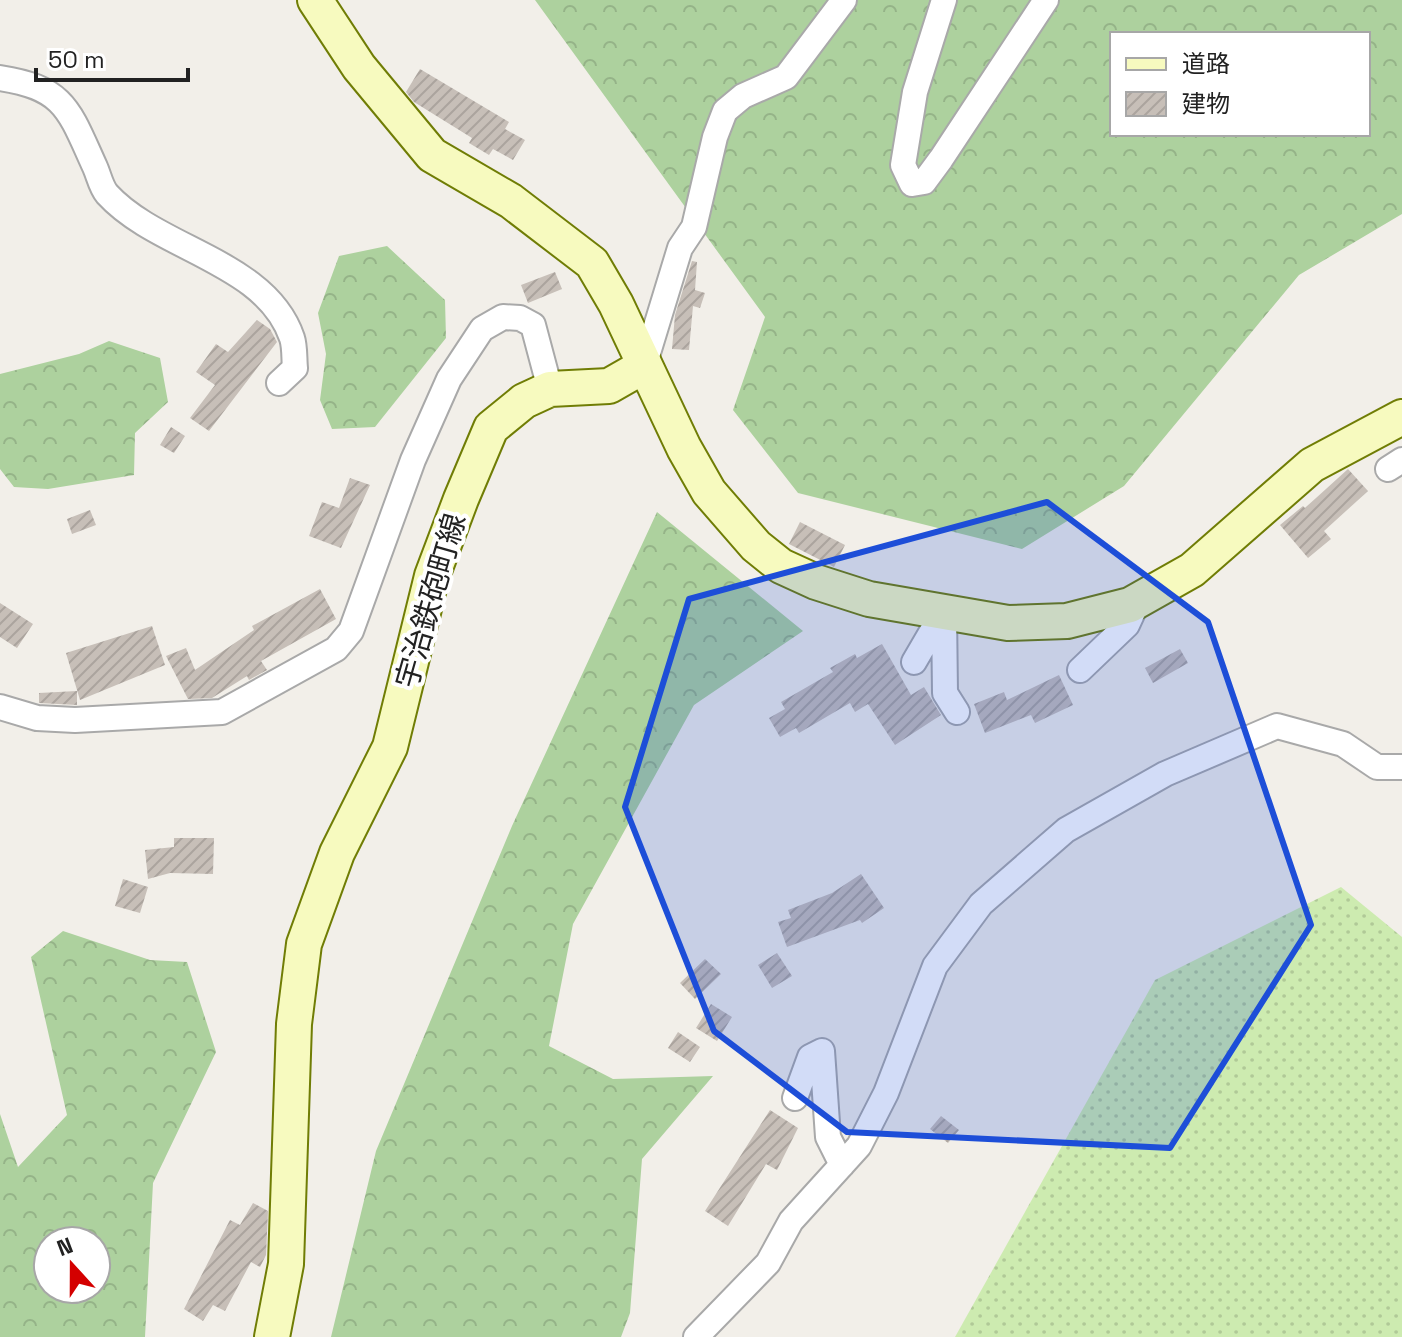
<svg xmlns="http://www.w3.org/2000/svg" width="1402" height="1337" font-family="'Space Grotesk','Noto Sans JP',sans-serif">
<style>
.grass{fill:url(#grass-dots)}
.forest{fill:url(#forest-crowns);fill-rule:evenodd}
.building{fill:url(#building-hatch)}
.lines{fill:none;stroke-linecap:round;stroke-linejoin:round}
.street-casing{stroke:#a9a9a9;stroke-width:28}
.secondary-casing{stroke:#707d05;stroke-width:38}
.street{stroke:#fff;stroke-width:24}
.secondary{stroke:#f7fabf;stroke-width:34}
.marked{fill:#1d4ed8;fill-opacity:0.2;stroke:#1d4ed8;stroke-width:6;stroke-linejoin:round}
.labels{text-anchor:middle;stroke-width:8;stroke-linejoin:round;paint-order:stroke}
.street-label{font-size:30px;fill:#222;stroke:#fff}
</style>
<defs>
<pattern id="grass-dots" width="8" height="8" patternUnits="userSpaceOnUse" patternTransform="scale(2)"><rect width="8" height="8" fill="#cdebb0"/><path d="M2 2h.1M6 6h.1" fill="none" stroke="#b0c997" stroke-width="1.8" stroke-linecap="round"/></pattern>
<pattern id="forest-crowns" width="20" height="18" patternUnits="userSpaceOnUse" patternTransform="scale(2)"><rect width="20" height="18" fill="#add19e"/><path d="M2 6a3 3 0 1 1 6 0M12 15a3 3 0 1 1 6 0" fill="none" stroke="#95b388"/></pattern>
<pattern id="building-hatch" width="6" height="6" patternUnits="userSpaceOnUse" patternTransform="scale(2)"><rect width="6" height="6" fill="#c7bfb8"/><path d="M-1 1l2-2M0 6l6-6M5 7l2-2" fill="none" stroke="#aba49e"/></pattern>
</defs>
<rect width="100%" height="100%" fill="#f2efe9"/>
<!-- grass -->
<path class="grass" d="M 1341,887 L 1402,937 L 1402,1337 L 955,1337 L 1155,980 Z"/>
<!-- forest -->
<path class="forest" d="M 535,0 L 1402,0 L 1402,214 L 1299,275 L 1124,486 L 1022,549 L 798,493 L 733,410 L 765,317 ZM 1112,34 L 1368,34 L 1368,134 L 1112,134 Z
M 387,246 L 445,300 L 446,338 L 375,427 L 332,429 L 320,400 L 326,354 L 318,313 L 339,256 Z
M 109,341 L 160,358 L 168,402 L 135,433 L 134,475 L 48,489 L 14,487 L 0,469 L 0,374 L 79,354 Z
M 657,512 L 803,631 L 694,705 L 573,924 L 549,1046 L 613,1079 L 713,1076 L 642,1159 L 630,1313 L 621,1337 L 331,1337 L 376,1151 L 512,826 Z
M 63,931 L 150,960 L 187,962 L 216,1052 L 153,1183 L 145,1337 L 0,1337 L 0,1114 L 18,1167 L 67,1115 L 31,957 ZM 48,1241 L 96,1241 L 96,1289 L 48,1289 Z"/>
<!-- building -->
<path class="building" d="M 420,69 L 509,122 L 505,129 L 525,140 L 513,160 L 493,149 L 489,155 L 469,143 L 472,138 L 414,102 L 406,92 Z
M 692,261 L 697,262 L 695,290 L 705,293 L 700,308 L 693,306 L 689,350 L 672,349 L 675,315 Z
M 555,272 L 562,289 L 528,303 L 521,285 Z
M 257,320 L 270,329 L 277,342 L 209,431 L 190,418 L 215,385 L 196,372 L 216,344 L 228,352 Z
M 171,427 L 185,436 L 174,453 L 160,445 Z
M 1348,469 L 1368,491 L 1324,531 L 1331,539 L 1308,558 L 1280,525 L 1303,506 L 1305,508 Z
M 350,478 L 370,485 L 341,548 L 309,536 L 322,502 L 339,508 Z
M 90,510 L 96,525 L 72,534 L 67,519 Z
M 800,522 L 845,545 L 834,567 L 789,544 Z
M 320,589 L 336,619 L 261,661 L 267,670 L 249,680 L 247,676 L 212,698 L 188,699 L 166,656 L 186,648 L 195,670 L 254,630 L 252,626 Z
M 0,603 L 33,624 L 17,648 L 0,637 Z
M 152,626 L 165,665 L 80,700 L 66,653 Z
M 882,644 L 911,695 L 924,687 L 941,715 L 895,745 L 868,704 L 855,712 L 850,703 L 799,733 L 796,728 L 780,737 L 769,718 L 785,709 L 781,702 L 833,672 L 830,668 L 855,654 L 857,658 Z
M 1180,649 L 1188,663 L 1153,683 L 1145,668 Z
M 1059,675 L 1073,705 L 1035,723 L 1031,715 L 985,733 L 974,704 L 1004,692 L 1007,700 Z
M 77,691 L 77,705 L 39,703 L 39,693 Z
M 174,838 L 214,838 L 213,874 L 170,873 L 148,879 L 145,850 L 174,847 Z
M 861,874 L 884,908 L 862,923 L 860,920 L 787,947 L 778,922 L 791,918 L 788,910 L 832,893 Z
M 123,879 L 148,887 L 140,913 L 115,906 Z
M 777,953 L 792,976 L 772,988 L 758,965 Z
M 705,959 L 721,974 L 695,999 L 680,983 Z
M 711,1004 L 732,1017 L 717,1041 L 696,1028 Z
M 678,1032 L 700,1047 L 690,1062 L 668,1048 Z
M 770,1110 L 798,1128 L 777,1170 L 766,1164 L 728,1226 L 705,1211 Z
M 941,1116 L 959,1130 L 948,1143 L 930,1129 Z
M 253,1203 L 268,1211 L 266,1255 L 260,1267 L 251,1262 L 225,1311 L 213,1305 L 203,1321 L 184,1309 L 230,1220 L 240,1225 Z"/>
<g class="lines">
<defs>
<path id="street" d="M 944,0 L 915,92 L 903,165 L 912,184 L 924,182 L 941,159 L 1046,0
M 0,78 C 65,88 69,110 95,167 C 99,176 101,187 107,194 C 158,250 266,261 292,338 C 295,347 294,359 295,368 L 279,383
M 644,366 L 680,248 L 694,227 L 715,137 L 725,111 L 743,96 L 786,77 L 844,0
M 1388,469 L 1402,460
M 944,612 L 945,693 L 957,712
M 914,662 L 942,614
M 1080,670 L 1127,625 L 1138,601
M 0,707 L 37,718 L 75,720 L 222,712 L 336,649 L 351,631 L 413,460 L 449,379 L 482,329 L 503,317 L 520,318 L 533,325 L 550,389
M 795,1098 L 810,1057 L 822,1051 L 828,1137 L 842,1165
M 696,1337 L 768,1263 L 791,1221 L 859,1146 L 886,1093 L 935,966 L 981,904 L 1066,830 L 1165,774 L 1277,726 L 1343,744 L 1377,767 L 1402,767"/>
<path id="secondary" d="M 315,0 L 359,67 L 432,155 L 511,201 L 592,263 L 616,304 L 684,448 L 709,492 L 756,546 L 781,566 L 816,582 L 869,599 L 1008,623 L 1067,621 L 1130,605 L 1192,570 L 1312,465 L 1402,417
M 272,1337 L 286,1264 L 294,1024 L 304,944 L 337,853 L 390,747 L 432,576 L 461,499 L 491,428 L 524,401 L 550,389 L 609,386 L 644,366"/>
</defs>
<!-- street casing -->
<use href="#street" class="street-casing"/>
<!-- secondary casing -->
<use href="#secondary" class="secondary-casing"/>
<!-- street -->
<use href="#street" class="street"/>
<!-- secondary -->
<use href="#secondary" class="secondary"/>
</g>
<!-- marked area -->
<path class="marked" d="M 1047,502 L 1208,622 L 1311,925 L 1170,1148 L 847,1132 L 714,1031 L 625,807 L 689,599 Z"/>
<g class="labels">
<!-- street labels -->
<g class="street-label">
<text transform="translate(431 601) rotate(-74)" y="10">宇治鉄砲町線</text>
</g>
</g>
<!-- legend -->
<rect x="1110" y="32" width="260" height="104" fill="#ffffff" stroke="#a7a7a7" stroke-width="2"/>
<rect x="1126" y="58" width="40" height="12" fill="#f7fabf" stroke="#a7a7a7" stroke-width="2"/>
<text x="1182" y="72" font-size="24" fill="#222222">道路</text>
<rect x="1126" y="92" width="40" height="24" fill="url(#building-hatch)" stroke="#a7a7a7" stroke-width="2"/>
<text x="1182" y="112" font-size="24" fill="#222222">建物</text>
<!-- north arrow -->
<g transform="translate(72 1265) rotate(339)"><circle r="38" fill="#ffffff" stroke="#a7a7a7" stroke-width="2"/>
<path d="M0-6L14 30L0 20L-14 30Z" fill="#d40000"/>
<text y="-12" font-size="22" font-weight="bold" text-anchor="middle" fill="#222222">N</text>
</g>
<!-- scale -->
<path d="M36 68v12h152v-12" fill="none" stroke="#222222" stroke-width="4"/>
<text x="48" y="68" font-size="24" fill="#222222" stroke="#ffffff" stroke-width="6" paint-order="stroke">50 m</text>
</svg>
